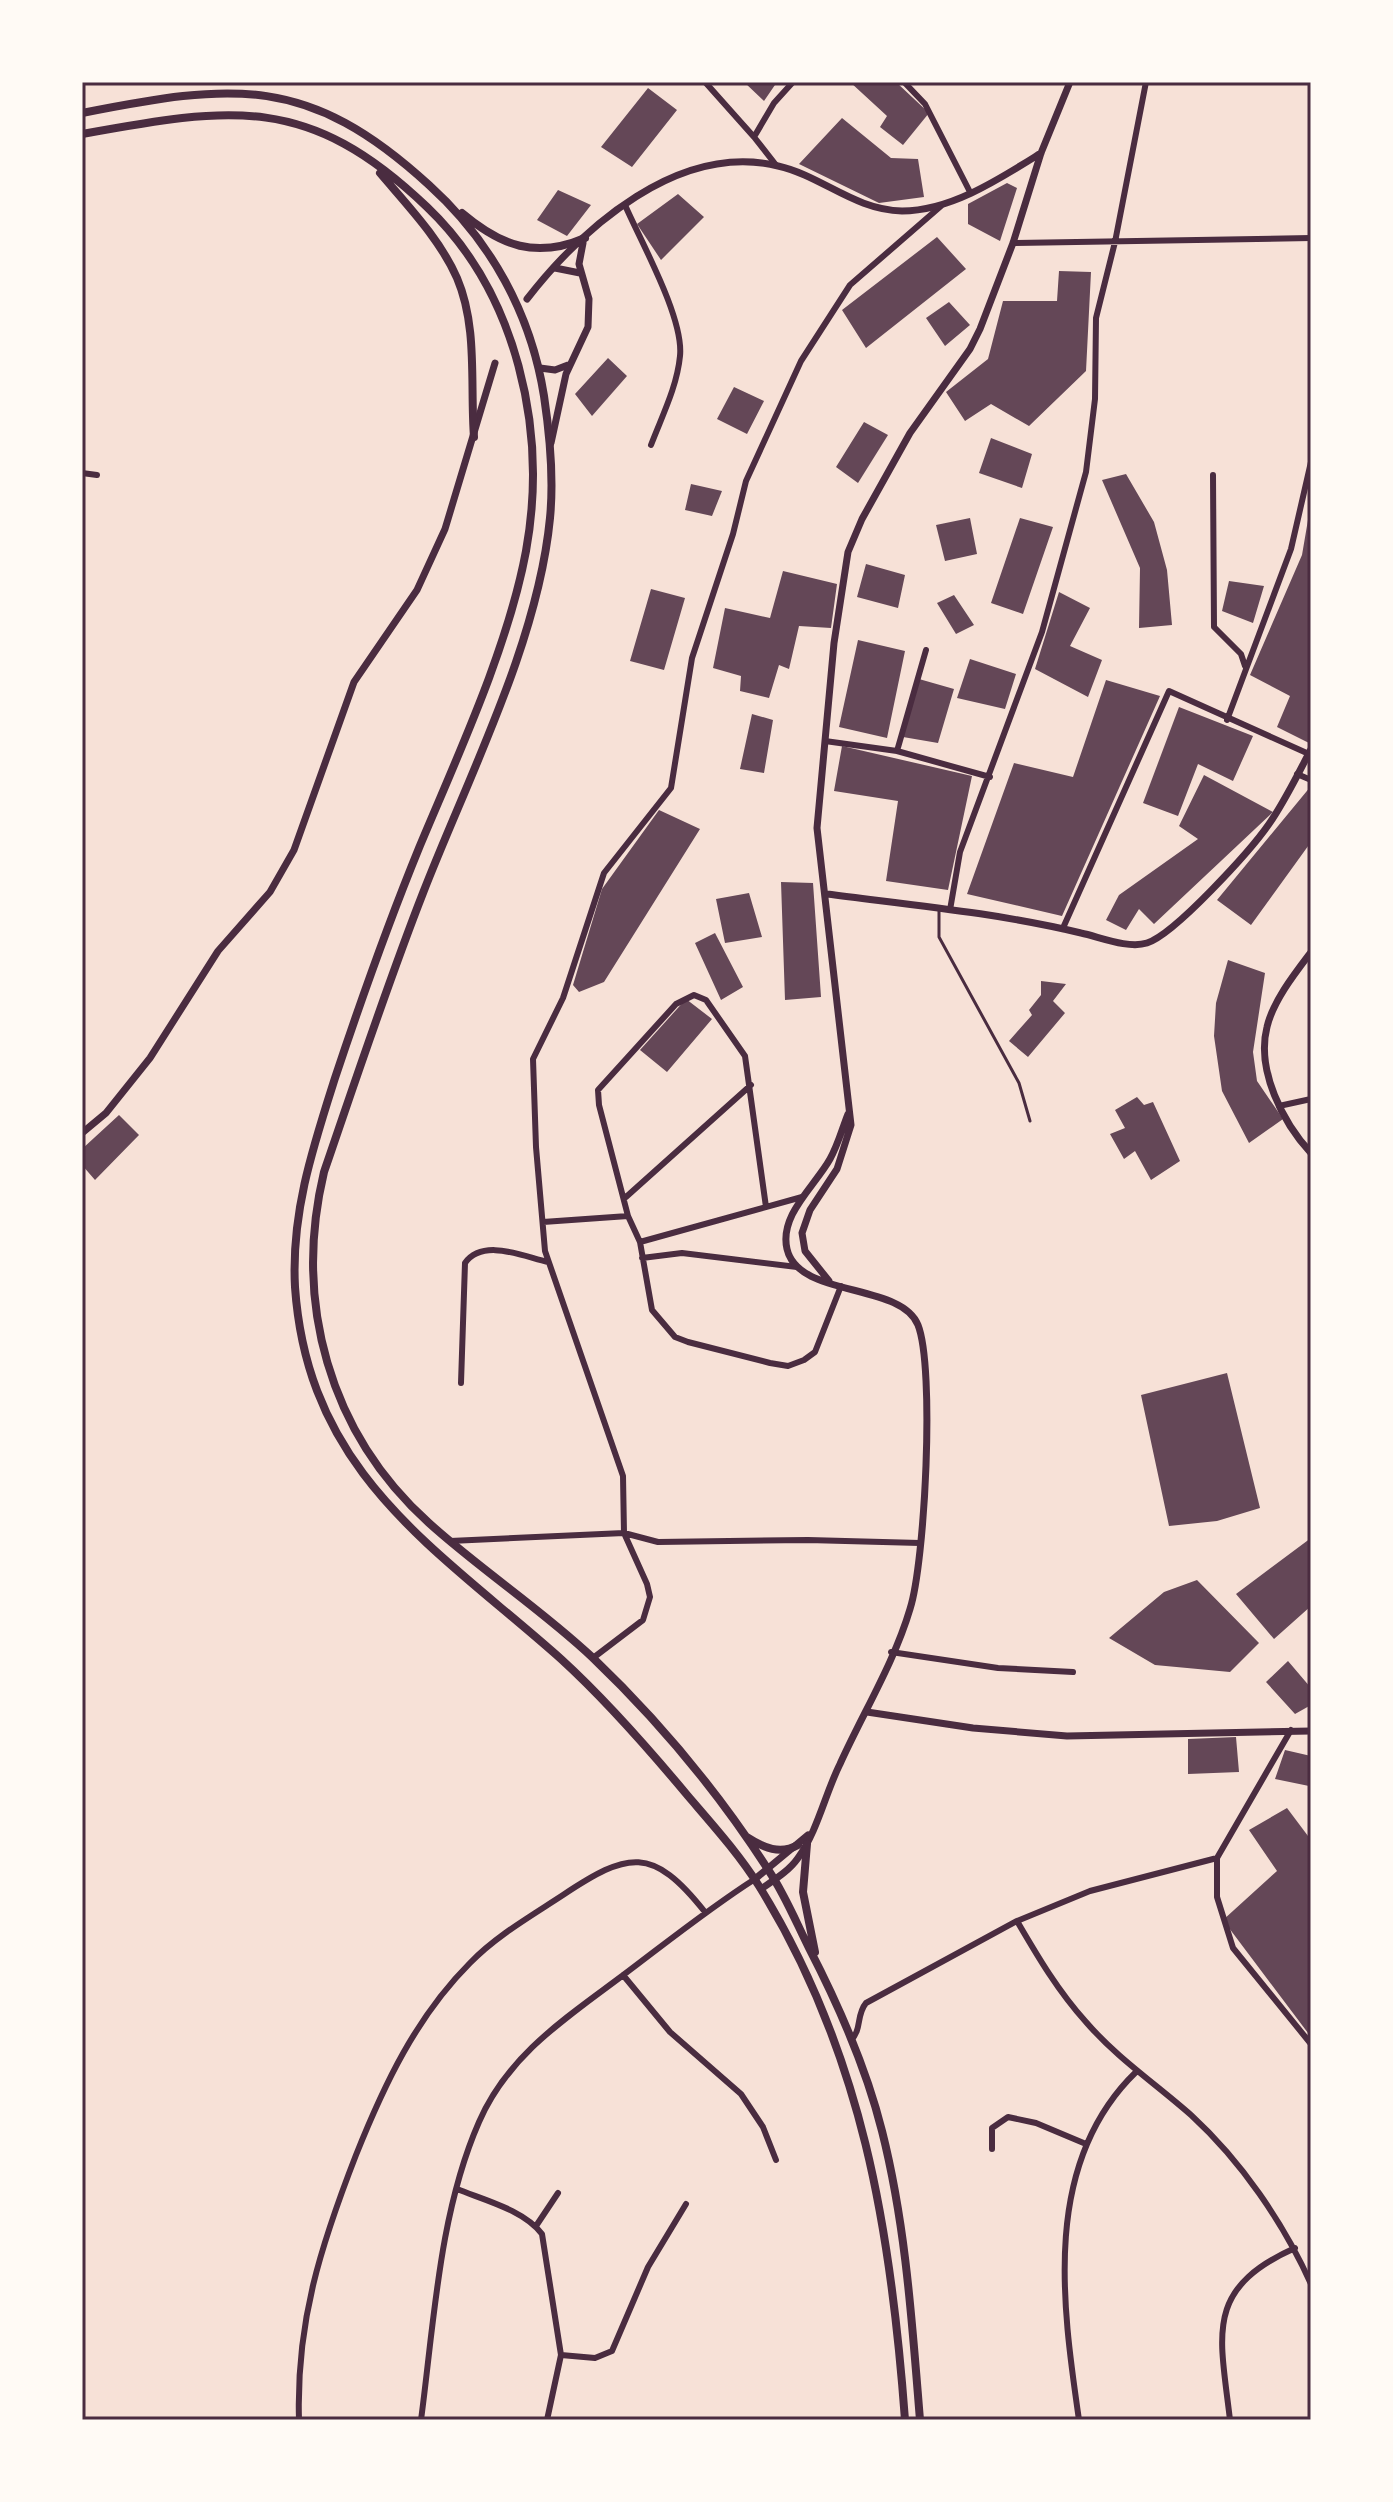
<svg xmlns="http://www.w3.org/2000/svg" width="1393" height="2502" font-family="'PT Sans',sans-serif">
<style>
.building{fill:#644757}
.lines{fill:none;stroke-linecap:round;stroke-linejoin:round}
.service{stroke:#4a2c40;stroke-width:3}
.minor{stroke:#4a2c40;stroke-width:6}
.tertiary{stroke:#4a2c40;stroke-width:7}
.secondary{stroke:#4a2c40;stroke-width:8}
.neatline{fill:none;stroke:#4a2c40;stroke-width:3}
</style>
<rect width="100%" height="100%" fill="#f7e1d7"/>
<!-- building -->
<path class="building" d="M 744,82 L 777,82 L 764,101 Z
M 850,82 L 896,82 L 929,113 L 903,145 L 880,127 L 887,116 Z
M 648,88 L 677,110 L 632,167 L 601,147 Z
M 842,118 L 891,158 L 918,159 L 924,197 L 879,203 L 799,164 Z
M 1007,183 L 1017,188 L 1000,241 L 968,224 L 968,204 Z
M 558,190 L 591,205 L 567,236 L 537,220 Z
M 678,194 L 704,217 L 661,260 L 637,224 Z
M 937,237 L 966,269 L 866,348 L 842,310 Z
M 1059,271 L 1091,272 L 1086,371 L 1029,426 L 991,404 L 965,421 L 946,392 L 988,359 L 1003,301 L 1057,301 Z
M 949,302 L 970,325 L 945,346 L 926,318 Z
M 608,358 L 627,376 L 592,416 L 575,394 Z
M 734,387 L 764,401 L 747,434 L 717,419 Z
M 864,422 L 888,435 L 858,483 L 836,467 Z
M 991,438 L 1032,454 L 1022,488 L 979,473 Z
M 1126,474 L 1154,522 L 1167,570 L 1172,625 L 1139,628 L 1140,568 L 1102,480 Z
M 691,484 L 722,491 L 712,516 L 685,510 Z
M 1309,514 L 1311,739 L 1309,743 L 1277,727 L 1290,696 L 1250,675 L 1302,555 Z
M 970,518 L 977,554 L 945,561 L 936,525 Z
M 1020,518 L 1053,527 L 1023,614 L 991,603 Z
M 866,564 L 905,575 L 898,608 L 857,597 Z
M 783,571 L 837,584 L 831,628 L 799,626 L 789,669 L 779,665 L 769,698 L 740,691 L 741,676 L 713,668 L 725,608 L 770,618 Z
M 1229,581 L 1264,586 L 1253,623 L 1222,611 Z
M 651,589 L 685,598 L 664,670 L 630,661 Z
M 1059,592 L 1090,608 L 1070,646 L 1102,660 L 1088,697 L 1035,669 Z
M 954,595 L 974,625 L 956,634 L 937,603 Z
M 858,640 L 905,651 L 887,738 L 839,727 Z
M 970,659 L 1016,674 L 1005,709 L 957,698 Z
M 919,679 L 954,689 L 938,743 L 903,737 Z
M 1106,680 L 1160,696 L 1062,916 L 967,894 L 1014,763 L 1073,777 Z
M 1179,707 L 1253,736 L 1233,781 L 1198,764 L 1178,816 L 1143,803 Z
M 752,714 L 773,720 L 764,773 L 740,769 Z
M 842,746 L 972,776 L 948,890 L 886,881 L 898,801 L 834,791 Z
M 1204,775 L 1273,812 L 1154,924 L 1139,909 L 1126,930 L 1106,920 L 1119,895 L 1198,839 L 1179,826 Z
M 1311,786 L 1311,842 L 1251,925 L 1217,900 Z
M 659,810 L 700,829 L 604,982 L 579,992 L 573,985 L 602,889 Z
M 781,882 L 813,883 L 821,997 L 785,1000 Z
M 749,893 L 762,937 L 725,943 L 716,899 Z
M 715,933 L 743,987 L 721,1000 L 695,943 Z
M 1228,960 L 1265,973 L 1253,1052 L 1257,1081 L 1283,1119 L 1249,1143 L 1222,1091 L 1214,1036 L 1216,1003 Z
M 1041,981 L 1066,984 L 1053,1001 L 1065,1013 L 1028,1057 L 1009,1041 L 1032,1015 L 1029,1010 L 1041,995 Z
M 686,999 L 712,1019 L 667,1072 L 640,1050 Z
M 1137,1097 L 1144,1105 L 1153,1102 L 1180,1161 L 1151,1180 L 1135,1151 L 1124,1159 L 1110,1134 L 1125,1128 L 1115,1110 Z
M 119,1115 L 139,1135 L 95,1180 L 82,1165 L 82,1149 Z
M 1227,1373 L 1260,1508 L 1217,1521 L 1169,1526 L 1141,1395 Z
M 1311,1538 L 1311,1606 L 1274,1639 L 1236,1594 Z
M 1197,1580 L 1259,1643 L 1230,1672 L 1155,1665 L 1109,1638 L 1164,1592 Z
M 1288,1661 L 1311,1688 L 1311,1705 L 1295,1714 L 1266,1682 Z
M 1236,1737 L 1239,1772 L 1188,1774 L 1188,1739 Z
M 1285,1750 L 1311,1756 L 1309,1786 L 1275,1779 Z
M 1287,1808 L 1311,1840 L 1311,2037 L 1223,1920 L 1277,1871 L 1249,1830 Z"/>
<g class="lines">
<!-- service -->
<path class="service" d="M 939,908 L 939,937 L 1019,1083 L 1030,1121"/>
<!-- minor -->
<path class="minor" d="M 705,82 L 754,137
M 904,82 L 925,104 L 970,192
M 776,165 L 754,137 L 774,103 L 793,82
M 625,205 C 641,242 684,318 680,356 C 677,387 662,416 651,445
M 1013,243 L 1311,238
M 82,473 L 97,475
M 1213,475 L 1214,627 L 1241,654 L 1245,666
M 1227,720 L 1291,549 L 1311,462
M 825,741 L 897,751 L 990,777
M 897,751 L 926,650
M 1297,774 L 1311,780
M 950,910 L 960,852 L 1042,632 L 1086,472 L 1095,399 L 1096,318 L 1115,242 L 1146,82
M 1063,928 L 1169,691 L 1309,754
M 1279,1106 L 1311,1099
M 626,1197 L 751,1085
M 628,1216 L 599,1105 L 598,1090 L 676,1004 L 694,995 L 706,1000 L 745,1056 L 766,1207
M 543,1222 L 628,1216 L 640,1242 L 652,1310 L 675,1337 L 688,1342 L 770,1363 L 788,1366 L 804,1360 L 815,1352 L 841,1286
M 640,1242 L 802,1197
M 642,1258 L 682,1253 L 797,1267
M 461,1383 L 465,1263 C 483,1238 522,1256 548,1262
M 450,1541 L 624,1533 L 658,1542 L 808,1540 L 920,1543
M 891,1652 L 998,1668 L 1073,1672
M 593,1658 L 643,1620 L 650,1597 L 647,1584 L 624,1533 L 623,1476 L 545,1251 L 536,1147 L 533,1059 L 563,998 L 604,873 L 671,788 L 692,658 L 733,534 L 746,481 L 801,361 L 850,285 L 941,206
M 1217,1858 L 1217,1897 L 1233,1948 L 1311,2044
M 1017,1921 C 1038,1957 1058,1991 1086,2022 C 1117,2058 1156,2084 1191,2115 C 1241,2161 1283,2222 1311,2284
M 623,1975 L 670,2032 L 741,2094 L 763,2127 L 776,2160
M 851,2040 C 862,2030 856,2015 866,2003 L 1017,1921 L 1090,1891 L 1217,1858 L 1291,1730
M 992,2149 L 992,2128 L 1008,2117 L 1036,2123 L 1086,2144
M 457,2189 C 484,2200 524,2210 542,2234 L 561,2355 L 547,2420
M 536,2226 L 558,2193
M 561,2355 L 595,2358 L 612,2351 L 648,2267 L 686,2204
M 299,2420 C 296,2322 321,2245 356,2155 C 384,2085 416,2017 470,1963 C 496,1936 531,1916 563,1895 C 628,1852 652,1845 705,1912
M 421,2420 C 434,2323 439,2213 479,2122 C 508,2055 566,2018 622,1976 C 666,1943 708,1909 755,1879
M 1079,2420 C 1062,2303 1042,2163 1136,2072
M 1230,2420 C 1220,2334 1204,2289 1295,2248"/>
<!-- tertiary -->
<path class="tertiary" d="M 555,268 L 580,273
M 527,299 C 583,227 679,142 778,166 C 822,176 854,210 902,211 C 951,211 1001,178 1041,153
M 540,368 L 555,370 L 568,365
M 551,443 L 566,374 L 588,327 L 589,299 L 579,264 L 583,243
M 827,894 C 912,905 998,913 1081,933 C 1100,937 1128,949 1147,943 C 1175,934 1251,850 1269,824 C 1285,801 1298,774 1311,749
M 1311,952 C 1295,973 1273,1001 1267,1027 C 1256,1070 1283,1123 1311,1153
M 82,1133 L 106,1113 L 150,1058 L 218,951 L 270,892 L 294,850 L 354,682 L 417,590 L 445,529 L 495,363
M 829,1281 L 805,1251 L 802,1233 L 810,1210 L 837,1169 L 851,1125 L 817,828 L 834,643 L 848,552 L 862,519 L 910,433 L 970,349 L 980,329 L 1013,243 L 1041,153 L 1070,82
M 867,1712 L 973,1728 L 1067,1736 L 1311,1731
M 755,1879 L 808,1835
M 761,1889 C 774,1880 789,1871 798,1858 C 818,1830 825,1794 840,1764 C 863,1713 894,1663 910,1609 C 925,1562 935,1368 918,1325 C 901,1282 798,1298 787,1249 C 779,1215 815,1186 830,1159 C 838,1145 842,1129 848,1114"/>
<!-- secondary -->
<path class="secondary" d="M 82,113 C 233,83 308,74 429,185 C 491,241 531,314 544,396 C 550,436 554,477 550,518 C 538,643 468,777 423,893 C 387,985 356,1079 324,1172 C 293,1302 329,1433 429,1523 C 481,1570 541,1609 592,1657 C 659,1721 719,1793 769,1871 C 785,1895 796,1922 809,1948 C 839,2006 866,2067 882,2131 C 906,2226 912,2323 920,2420
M 82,134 C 231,107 308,93 427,207 C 517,293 548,430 526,551 C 508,648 457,757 419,848 C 388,924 361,1000 335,1078 C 313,1147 291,1213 295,1287 C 308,1474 435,1547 561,1659 C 607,1701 648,1748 688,1796 C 712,1824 739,1854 759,1886 C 862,2052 891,2229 905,2420
M 380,173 C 407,205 440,239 457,278 C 478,327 470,385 474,437
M 462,213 C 501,246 536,259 585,238
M 747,1837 C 764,1848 780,1855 798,1845
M 807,1844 L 803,1892 L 815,1952"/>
</g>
<!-- border -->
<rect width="1393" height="2502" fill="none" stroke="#fffaf5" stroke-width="168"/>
<rect x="84" y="84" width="1225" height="2334" class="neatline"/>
</svg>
